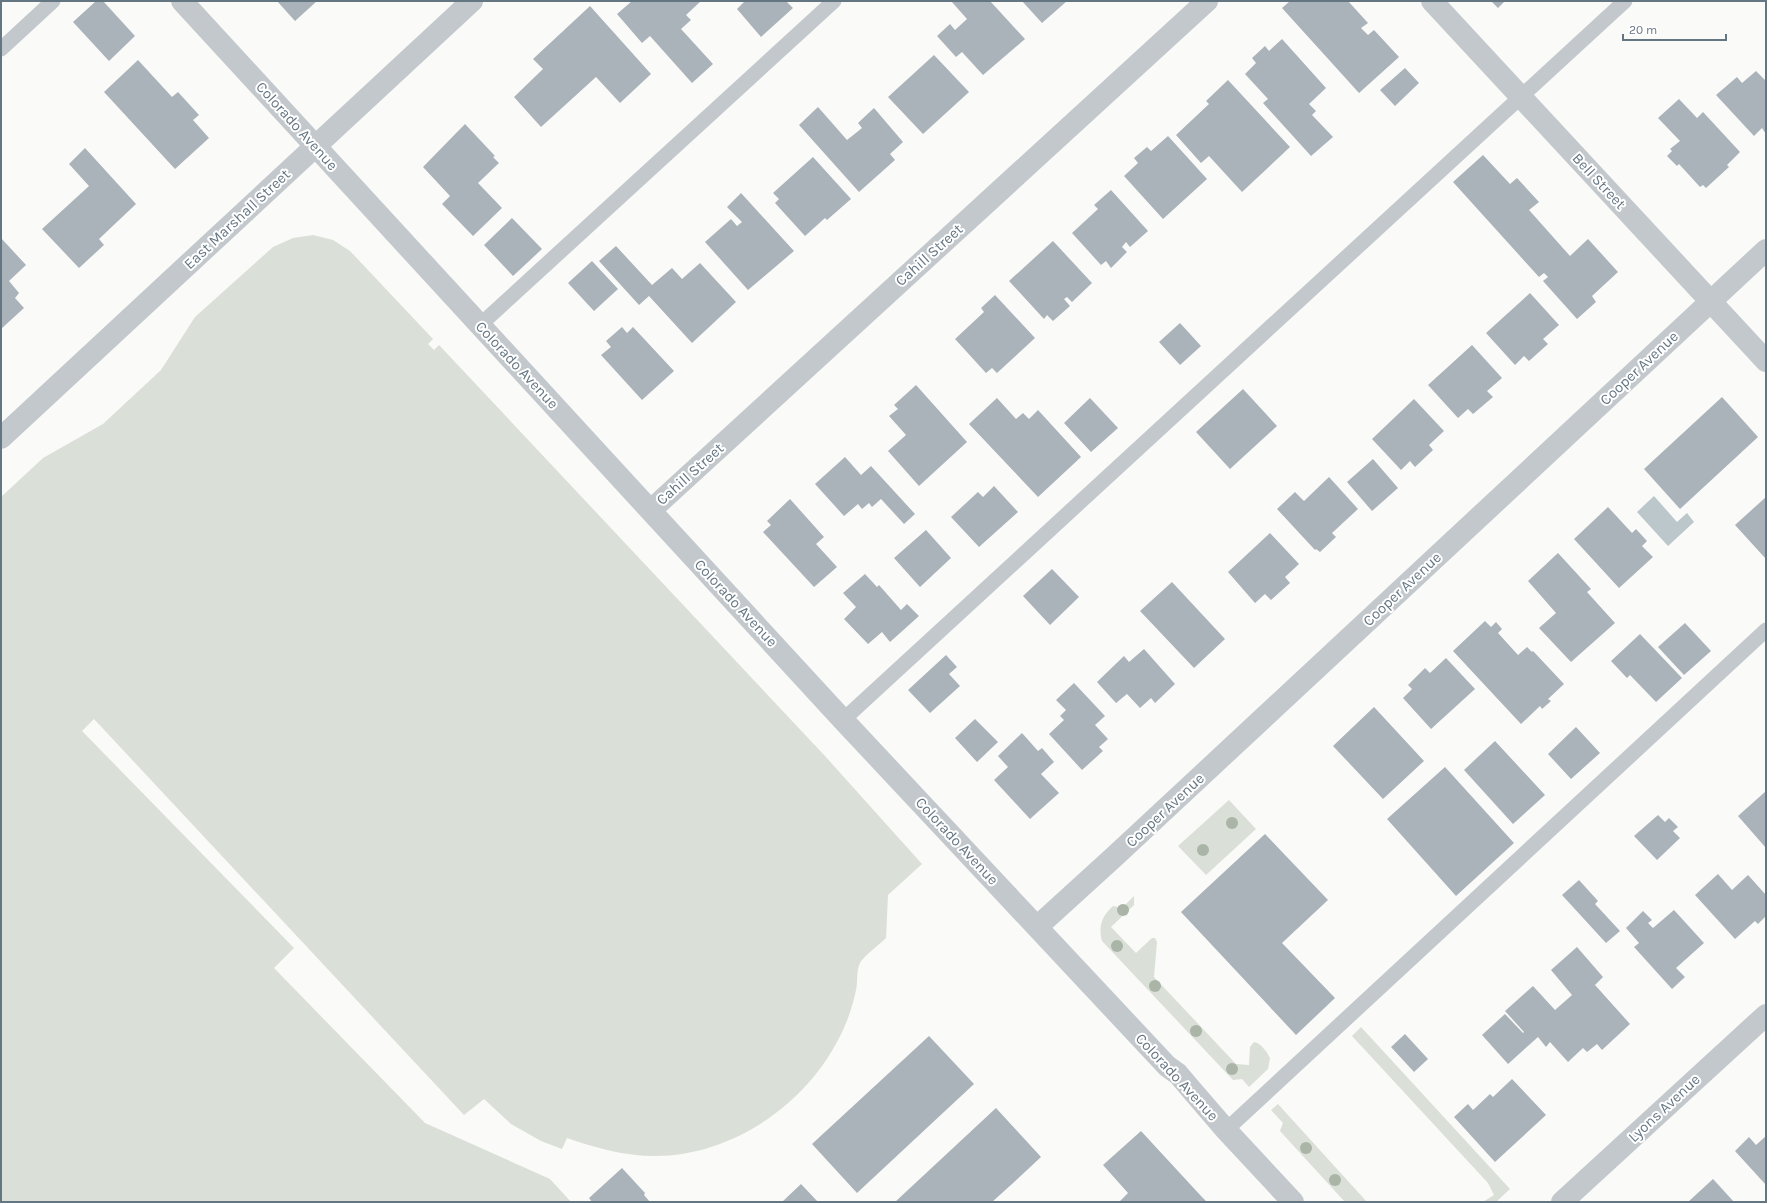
<svg xmlns="http://www.w3.org/2000/svg" width="1767" height="1203" font-family="Karla,sans-serif">
<style>
.green{fill:#dadfd7}
.water{fill:#bbc7cb}
.building{fill:#aab3b9}
.lines{fill:none;stroke-linecap:round;stroke-linejoin:round}
.service{stroke:#c3c8cc;stroke-width:15}
.minor{stroke:#c3c8cc;stroke-width:22}
.tree{fill:#aab4a7}
.labels{text-anchor:middle;stroke-width:4;stroke-linejoin:round;paint-order:stroke}
.street-label{font-size:15px;fill:#657683;stroke:#fff}
</style>
<rect width="100%" height="100%" fill="#fafaf8"/>
<!-- green -->
<path class="green" d="M 313,235 L 333,240 L 350,251 L 433,339 L 428,344 L 434,350 L 439,345 L 825,756 L 922,864 L 888,895 L 886,938 C 880,944 863,957 860,963 C 856,970 858,983 856,990 C 853,1005 847,1023 840,1036 C 807,1104 732,1156 655,1156 C 624,1156 596,1148 567,1138 L 562,1149 L 541,1141 L 511,1124 L 484,1099 L 464,1115 L 94,719 L 82,731 L 294,948 L 274,968 L 425,1123 L 550,1179 L 571,1202 L 1,1202 L 1,497 L 43,458 L 103,424 L 161,370 L 195,317 L 273,247 L 293,238 Z
M 1229,800 L 1256,829 L 1206,875 L 1178,846 Z
M 1134,896 L 1134,905 L 1111,927 L 1136,953 L 1152,938 L 1155,938 L 1157,942 L 1154,977 L 1236,1064 L 1249,1065 L 1250,1047 L 1254,1042 C 1261,1043 1267,1052 1270,1058 L 1268,1069 L 1249,1087 L 1242,1079 L 1233,1080 L 1102,941 C 1098,926 1102,916 1113,906 L 1122,908 Z
M 1361,1027 L 1510,1189 L 1496,1202 L 1483,1202 L 1494,1195 L 1488,1183 L 1352,1036 Z
M 1278,1104 L 1367,1202 L 1345,1202 L 1280,1131 L 1283,1123 L 1271,1110 Z"/>
<!-- water -->
<path class="water" d="M 1654,496 L 1677,522 L 1687,513 L 1694,522 L 1668,546 L 1637,512 Z"/>
<!-- building -->
<path class="building" d="M 96,1 L 103,1 L 135,36 L 109,61 L 73,22 Z
M 277,1 L 317,1 L 295,21 Z
M 632,1 L 701,1 L 686,15 L 691,20 L 681,29 L 713,64 L 692,83 L 650,36 L 642,43 L 617,14 Z
M 745,1 L 786,1 L 793,8 L 761,37 L 737,9 Z
M 951,1 L 990,1 L 1025,39 L 983,75 L 962,52 L 956,57 L 937,36 L 950,24 L 955,30 L 967,19 Z
M 1022,1 L 1067,1 L 1042,23 Z
M 1290,1 L 1348,1 L 1368,23 L 1361,28 L 1368,35 L 1374,30 L 1399,57 L 1359,93 L 1282,8 Z
M 1491,1 L 1505,1 L 1498,8 Z
M 590,6 L 651,74 L 620,103 L 596,77 L 541,127 L 514,97 L 543,69 L 533,59 Z
M 1282,39 L 1326,88 L 1309,104 L 1316,111 L 1312,115 L 1333,137 L 1311,156 L 1263,103 L 1268,99 L 1245,74 L 1256,63 L 1252,58 L 1265,46 L 1269,51 Z
M 934,55 L 969,92 L 923,134 L 888,97 Z
M 138,60 L 172,97 L 178,92 L 199,115 L 193,120 L 209,138 L 175,169 L 104,92 Z
M 1405,68 L 1419,83 L 1395,106 L 1380,90 Z
M 1756,71 L 1766,81 L 1766,134 L 1762,128 L 1754,136 L 1716,95 L 1737,77 L 1742,83 Z
M 1228,80 L 1290,147 L 1242,192 L 1209,156 L 1201,163 L 1176,135 L 1209,104 L 1206,101 Z
M 1679,99 L 1697,118 L 1703,112 L 1740,152 L 1727,165 L 1729,167 L 1706,188 L 1703,185 L 1700,187 L 1679,164 L 1677,166 L 1667,156 L 1672,151 L 1670,149 L 1680,141 L 1658,118 Z
M 818,107 L 847,140 L 862,128 L 858,123 L 874,108 L 903,142 L 890,154 L 895,160 L 859,192 L 799,125 Z
M 465,124 L 495,156 L 493,157 L 499,163 L 478,183 L 502,208 L 473,236 L 442,204 L 450,196 L 423,167 Z
M 1168,136 L 1207,179 L 1163,219 L 1124,176 L 1138,163 L 1134,158 L 1147,147 L 1151,151 Z
M 85,148 L 136,204 L 99,239 L 104,245 L 79,268 L 42,229 L 89,186 L 69,164 Z
M 1483,155 L 1510,184 L 1517,178 L 1539,202 L 1529,210 L 1570,256 L 1588,239 L 1618,272 L 1592,296 L 1596,302 L 1577,319 L 1543,281 L 1548,277 L 1544,273 L 1539,277 L 1453,182 Z
M 813,157 L 851,199 L 827,220 L 825,218 L 805,236 L 775,203 L 779,199 L 773,193 Z
M 1111,190 L 1148,231 L 1130,247 L 1126,242 L 1122,247 L 1127,252 L 1111,268 L 1106,261 L 1101,265 L 1072,233 L 1098,209 L 1094,205 Z
M 741,193 L 794,251 L 748,290 L 705,242 L 731,219 L 737,226 L 742,222 L 727,207 Z
M 512,218 L 542,249 L 513,276 L 484,245 Z
M 1,238 L 26,265 L 9,281 L 19,293 L 15,298 L 24,308 L 1,329 Z
M 1053,241 L 1092,283 L 1072,302 L 1067,297 L 1064,299 L 1070,306 L 1053,321 L 1047,315 L 1044,319 L 1009,281 Z
M 616,246 L 652,285 L 672,268 L 682,279 L 700,263 L 736,302 L 692,343 L 649,296 L 639,305 L 599,261 Z
M 592,261 L 618,289 L 594,311 L 568,283 Z
M 1530,293 L 1559,325 L 1543,339 L 1548,344 L 1529,361 L 1524,356 L 1515,365 L 1486,333 Z
M 995,295 L 1035,338 L 997,373 L 992,368 L 986,373 L 955,339 L 984,312 L 981,308 Z
M 1180,323 L 1201,346 L 1180,365 L 1159,342 Z
M 622,327 L 627,333 L 633,327 L 674,371 L 642,400 L 601,355 L 611,347 L 606,341 Z
M 1472,345 L 1502,378 L 1487,391 L 1493,397 L 1473,414 L 1468,409 L 1458,418 L 1428,385 Z
M 916,385 L 967,442 L 919,486 L 888,451 L 906,435 L 889,416 L 898,409 L 894,405 Z
M 1243,389 L 1277,426 L 1230,469 L 1196,432 Z
M 1722,397 L 1758,437 L 1680,509 L 1644,469 Z
M 997,398 L 1016,419 L 1023,413 L 1029,419 L 1038,410 L 1081,457 L 1038,497 L 969,424 Z
M 1090,398 L 1118,428 L 1091,452 L 1064,423 Z
M 1414,399 L 1444,431 L 1429,445 L 1433,450 L 1415,467 L 1410,461 L 1401,470 L 1372,439 Z
M 845,457 L 861,475 L 871,466 L 915,514 L 904,524 L 881,499 L 872,507 L 869,503 L 862,509 L 858,504 L 844,516 L 815,484 Z
M 1373,459 L 1398,488 L 1372,511 L 1347,482 Z
M 1329,477 L 1358,509 L 1332,533 L 1336,537 L 1320,552 L 1316,549 L 1315,550 L 1277,509 L 1295,492 L 1304,501 Z
M 994,486 L 1018,512 L 979,547 L 951,517 L 978,492 L 983,497 Z
M 1766,497 L 1766,559 L 1735,525 Z
M 790,499 L 824,537 L 816,544 L 837,567 L 814,587 L 763,532 L 771,525 L 767,521 Z
M 1608,507 L 1632,533 L 1636,529 L 1647,541 L 1642,546 L 1653,557 L 1619,588 L 1574,539 Z
M 926,530 L 951,558 L 920,587 L 894,558 Z
M 1270,533 L 1299,564 L 1285,577 L 1290,583 L 1271,600 L 1265,594 L 1255,603 L 1228,572 Z
M 1558,553 L 1591,589 L 1587,592 L 1615,623 L 1571,662 L 1539,628 L 1556,613 L 1528,581 Z
M 1052,569 L 1079,597 L 1050,625 L 1023,596 Z
M 865,574 L 877,587 L 879,585 L 901,610 L 907,604 L 919,616 L 890,642 L 882,632 L 868,644 L 844,619 L 856,607 L 843,593 Z
M 1172,582 L 1225,639 L 1194,668 L 1140,611 Z
M 1485,621 L 1491,627 L 1496,622 L 1502,629 L 1498,633 L 1518,655 L 1527,647 L 1532,652 L 1533,651 L 1564,684 L 1548,699 L 1551,701 L 1542,709 L 1540,706 L 1521,724 L 1453,651 Z
M 1685,623 L 1711,651 L 1684,675 L 1658,647 Z
M 1640,634 L 1682,678 L 1656,702 L 1630,675 L 1627,678 L 1611,661 Z
M 1144,649 L 1175,684 L 1155,703 L 1151,698 L 1140,708 L 1127,694 L 1116,703 L 1097,682 L 1124,656 L 1129,662 Z
M 946,655 L 957,667 L 949,674 L 960,686 L 930,713 L 908,690 Z
M 1446,658 L 1475,689 L 1431,729 L 1403,698 L 1412,689 L 1408,685 L 1425,668 L 1430,673 Z
M 1074,683 L 1105,716 L 1095,725 L 1108,739 L 1099,747 L 1103,751 L 1082,770 L 1049,734 L 1064,720 L 1060,716 L 1066,710 L 1056,700 Z
M 1374,707 L 1424,761 L 1383,799 L 1333,746 Z
M 975,719 L 998,742 L 977,762 L 955,738 Z
M 1576,727 L 1600,753 L 1571,779 L 1548,754 Z
M 1022,733 L 1038,751 L 1042,748 L 1054,762 L 1041,774 L 1059,793 L 1030,819 L 994,780 L 1008,767 L 998,756 Z
M 1495,741 L 1545,795 L 1513,824 L 1464,770 Z
M 1445,767 L 1514,843 L 1456,896 L 1387,819 Z
M 1766,791 L 1766,848 L 1738,816 Z
M 1658,815 L 1665,822 L 1669,818 L 1678,827 L 1673,831 L 1680,838 L 1657,860 L 1634,836 Z
M 1265,834 L 1328,900 L 1282,943 L 1335,998 L 1296,1035 L 1181,912 Z
M 1718,874 L 1732,890 L 1748,875 L 1766,895 L 1766,916 L 1758,924 L 1755,921 L 1735,939 L 1695,895 Z
M 1579,880 L 1598,901 L 1595,904 L 1620,931 L 1606,943 L 1562,895 Z
M 1674,910 L 1704,943 L 1676,968 L 1685,977 L 1672,989 L 1634,947 L 1639,943 L 1626,928 L 1643,911 L 1652,920 L 1648,923 L 1653,928 Z
M 1577,947 L 1603,977 L 1595,985 L 1630,1024 L 1602,1050 L 1597,1044 L 1587,1052 L 1583,1048 L 1568,1062 L 1550,1042 L 1546,1047 L 1538,1037 L 1508,1064 L 1482,1035 L 1505,1014 L 1523,1033 L 1524,1032 L 1505,1011 L 1533,986 L 1555,1010 L 1572,995 L 1551,970 Z
M 1405,1034 L 1428,1059 L 1414,1072 L 1391,1047 Z
M 929,1036 L 974,1084 L 857,1193 L 812,1144 Z
M 1512,1079 L 1546,1115 L 1495,1162 L 1454,1117 L 1468,1104 L 1473,1110 L 1490,1094 L 1493,1097 Z
M 996,1108 L 1041,1157 L 1012,1184 L 992,1202 L 895,1202 Z
M 1141,1131 L 1201,1196 L 1207,1202 L 1119,1202 L 1128,1193 L 1103,1165 Z
M 1766,1136 L 1766,1185 L 1735,1151 L 1749,1137 L 1756,1145 Z
M 622,1168 L 645,1193 L 644,1195 L 650,1202 L 592,1202 L 589,1198 Z
M 1713,1179 L 1734,1202 L 1688,1202 Z
M 801,1184 L 818,1202 L 782,1202 Z"/>
<g class="lines">
<!-- service -->
<path class="service" d="M 1,49 L 53,1
M 480,325 L 834,1
M 843,720 L 1625,1
M 1226,1130 L 1766,630"/>
<!-- minor -->
<path class="minor" d="M 182,1 L 843,720 L 1167,1066 L 1178,1074 L 1189,1087 L 1226,1130 L 1293,1202
M 1432,1 L 1766,361
M 1,438 L 472,1
M 651,510 L 1207,1
M 1037,927 L 1115,856 L 1766,250
M 1562,1202 L 1766,1015"/>
</g>
<!-- trees -->
<g class="tree">
<circle cx="1232" cy="823" r="6"/>
<circle cx="1203" cy="850" r="6"/>
<circle cx="1123" cy="910" r="6"/>
<circle cx="1117" cy="946" r="6"/>
<circle cx="1155" cy="986" r="6"/>
<circle cx="1196" cy="1031" r="6"/>
<circle cx="1232" cy="1069" r="6"/>
<circle cx="1306" cy="1148" r="6"/>
<circle cx="1335" cy="1180" r="6"/>
</g>
<g class="labels">
<!-- street labels -->
<g class="street-label">
<text transform="translate(297 126) rotate(48)" y="5">Colorado Avenue</text>
<text transform="translate(1599 181) rotate(47)" y="5">Bell Street</text>
<text transform="translate(237 219) rotate(-43)" y="5">East Marshall Street</text>
<text transform="translate(929 255) rotate(-42)" y="5">Cahill Street</text>
<text transform="translate(517 365) rotate(47)" y="5">Colorado Avenue</text>
<text transform="translate(1639 368) rotate(-43)" y="5">Cooper Avenue</text>
<text transform="translate(690 474) rotate(-42)" y="5">Cahill Street</text>
<text transform="translate(1402 589) rotate(-43)" y="5">Cooper Avenue</text>
<text transform="translate(736 603) rotate(47)" y="5">Colorado Avenue</text>
<text transform="translate(1165 810) rotate(-43)" y="5">Cooper Avenue</text>
<text transform="translate(957 841) rotate(47)" y="5">Colorado Avenue</text>
<text transform="translate(1177 1077) rotate(47)" y="5">Colorado Avenue</text>
<text transform="translate(1664 1108) rotate(-43)" y="5">Lyons Avenue</text>
</g>
</g>
<!-- border -->
<rect width="1767" height="1203" fill="none" stroke="#657683" stroke-width="4"/>
<!-- scale -->
<path d="M1623 34v6h103v-6" fill="none" stroke="#657683" stroke-width="2"/>
<text x="1629" y="34" font-size="12" fill="#657683" stroke="#ffffff" stroke-width="3" paint-order="stroke">20 m</text>
</svg>
